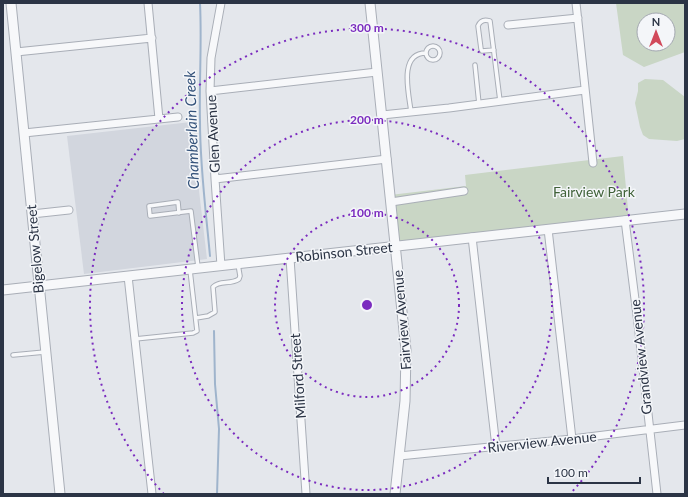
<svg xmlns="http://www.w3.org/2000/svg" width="688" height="497" font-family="Lato,sans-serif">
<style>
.built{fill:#d2d6de}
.green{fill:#c9d6c5;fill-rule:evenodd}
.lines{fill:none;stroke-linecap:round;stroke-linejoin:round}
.stream{stroke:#9fb4cc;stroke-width:2}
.service-casing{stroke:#a9aeb7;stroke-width:5.5}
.minor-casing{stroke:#a9aeb7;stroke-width:9}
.tertiary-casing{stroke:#a9aeb7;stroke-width:11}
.service{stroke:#f7f8fa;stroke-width:3.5}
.minor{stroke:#f7f8fa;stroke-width:7}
.tertiary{stroke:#f7f8fa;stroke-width:9}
.ring{fill:none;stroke:#7b2cbf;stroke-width:2;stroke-dasharray:2 4}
.labels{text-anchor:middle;stroke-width:3;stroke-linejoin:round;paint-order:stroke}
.street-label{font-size:14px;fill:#2b3445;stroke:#f4f6f9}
.park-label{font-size:14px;fill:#3f6138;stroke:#f4f6f9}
.water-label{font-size:15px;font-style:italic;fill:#34527a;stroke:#f4f6f9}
.centre{fill:#7b2cbf;stroke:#f4f6f9;stroke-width:2}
.ring-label{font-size:12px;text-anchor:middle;font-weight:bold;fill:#7b2cbf;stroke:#f4f6f9;stroke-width:3;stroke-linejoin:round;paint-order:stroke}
</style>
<rect width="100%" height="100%" fill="#e4e7ec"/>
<!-- built -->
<path class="built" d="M 191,122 L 207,259 L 84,274 L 67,136 Z"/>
<!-- green -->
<path class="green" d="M 616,3 L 685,3 L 685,52 L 644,67 L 623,55 ZM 644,20 L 668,20 L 668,44 L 644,44 Z
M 645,79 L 663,80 L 685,97 L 685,139 L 677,141 L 649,139 L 643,135 L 640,127 L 635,103 L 638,91 L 638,83 Z
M 623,156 L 629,220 L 395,246 L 390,195 L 466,186 L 465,175 Z"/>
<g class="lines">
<!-- stream -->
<path class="stream" d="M 200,3 C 202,43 199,82 200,122 C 200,167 206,212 210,256
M 214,331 L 215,384 L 219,429 L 217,494"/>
<defs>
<path id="service" d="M426 53a7 7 0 1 1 14 0a7 7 0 1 1-14 0Z
M 494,50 L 482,51 L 481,49 L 478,26 C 480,21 484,19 490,21 L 500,101
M 475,65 L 479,104
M 411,112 C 409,94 398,53 426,53
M 179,213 L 178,202 L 149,206 L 150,216 L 191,211 L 198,267
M 196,318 L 208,316 L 215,312 L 213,287 C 219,280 231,285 239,279 L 240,276 L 238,264
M 135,339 L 193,333 L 197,331 L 190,270
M 13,355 L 45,352"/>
<path id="minor" d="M 148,3 L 159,119
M 576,3 L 593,163
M 508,25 L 578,18
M 16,52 L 152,38
M 210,91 L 377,72
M 382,115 L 449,108 L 585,90
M 24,133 L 178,117
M 215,179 L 387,159
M 391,202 L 464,191
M 32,214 L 69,210
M 625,220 L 637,315 L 657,494
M 548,229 L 572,439
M 472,237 L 496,447
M 290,258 L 306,494
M 221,266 L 215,179 L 210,91 L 211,58 L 221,3
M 128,276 L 152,494
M 399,456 L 572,439 L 685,425"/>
<path id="tertiary" d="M 11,3 L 60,494
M 370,3 L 406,350 L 405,401 L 395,494
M 3,290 L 685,214"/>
</defs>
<!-- service casing -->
<use href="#service" class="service-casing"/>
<!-- minor casing -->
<use href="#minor" class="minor-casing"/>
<!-- tertiary casing -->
<use href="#tertiary" class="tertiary-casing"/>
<!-- service -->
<use href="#service" class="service"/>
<!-- minor -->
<use href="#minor" class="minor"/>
<!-- tertiary -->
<use href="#tertiary" class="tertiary"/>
</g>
<!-- distance rings -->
<g class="ring">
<circle cx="367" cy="305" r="92"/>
<circle cx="367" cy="305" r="185"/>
<path d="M164 494A277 277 0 1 1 570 494"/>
</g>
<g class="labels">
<!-- street labels -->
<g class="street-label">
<text transform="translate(213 134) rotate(-93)" y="5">Glen Avenue</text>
<text transform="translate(35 249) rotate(-95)" y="5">Bigelow Street</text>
<text transform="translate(344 252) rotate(-6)" y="5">Robinson Street</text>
<text transform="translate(402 320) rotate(-95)" y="5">Fairview Avenue</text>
<text transform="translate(641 357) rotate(-96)" y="5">Grandview Avenue</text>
<text transform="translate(298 376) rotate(-94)" y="5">Milford Street</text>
<text transform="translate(542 442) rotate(-6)" y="5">Riverview Avenue</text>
</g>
<!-- park labels -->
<g class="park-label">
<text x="594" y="197">Fairview Park</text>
</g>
<!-- water labels -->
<g class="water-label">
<text transform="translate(192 130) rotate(-92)" y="5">Chamberlain Creek</text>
</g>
</g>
<circle cx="367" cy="305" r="6" class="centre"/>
<g class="ring-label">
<text x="367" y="32">300 m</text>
<text x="367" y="124">200 m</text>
<text x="367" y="217">100 m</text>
</g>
<!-- border -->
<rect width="688" height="497" fill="none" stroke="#2b3445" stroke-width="8"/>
<!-- north arrow -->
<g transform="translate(656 32)"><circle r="19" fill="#f4f6f9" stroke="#a4a8b1"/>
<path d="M0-3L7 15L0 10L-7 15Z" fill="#d1495b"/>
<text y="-6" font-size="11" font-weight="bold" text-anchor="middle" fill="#2b3445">N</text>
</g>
<!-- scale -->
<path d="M548 477v6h92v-6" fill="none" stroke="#2b3445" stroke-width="2"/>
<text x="554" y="477" font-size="12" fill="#2b3445" stroke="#f4f6f9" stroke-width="3" paint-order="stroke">100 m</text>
</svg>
